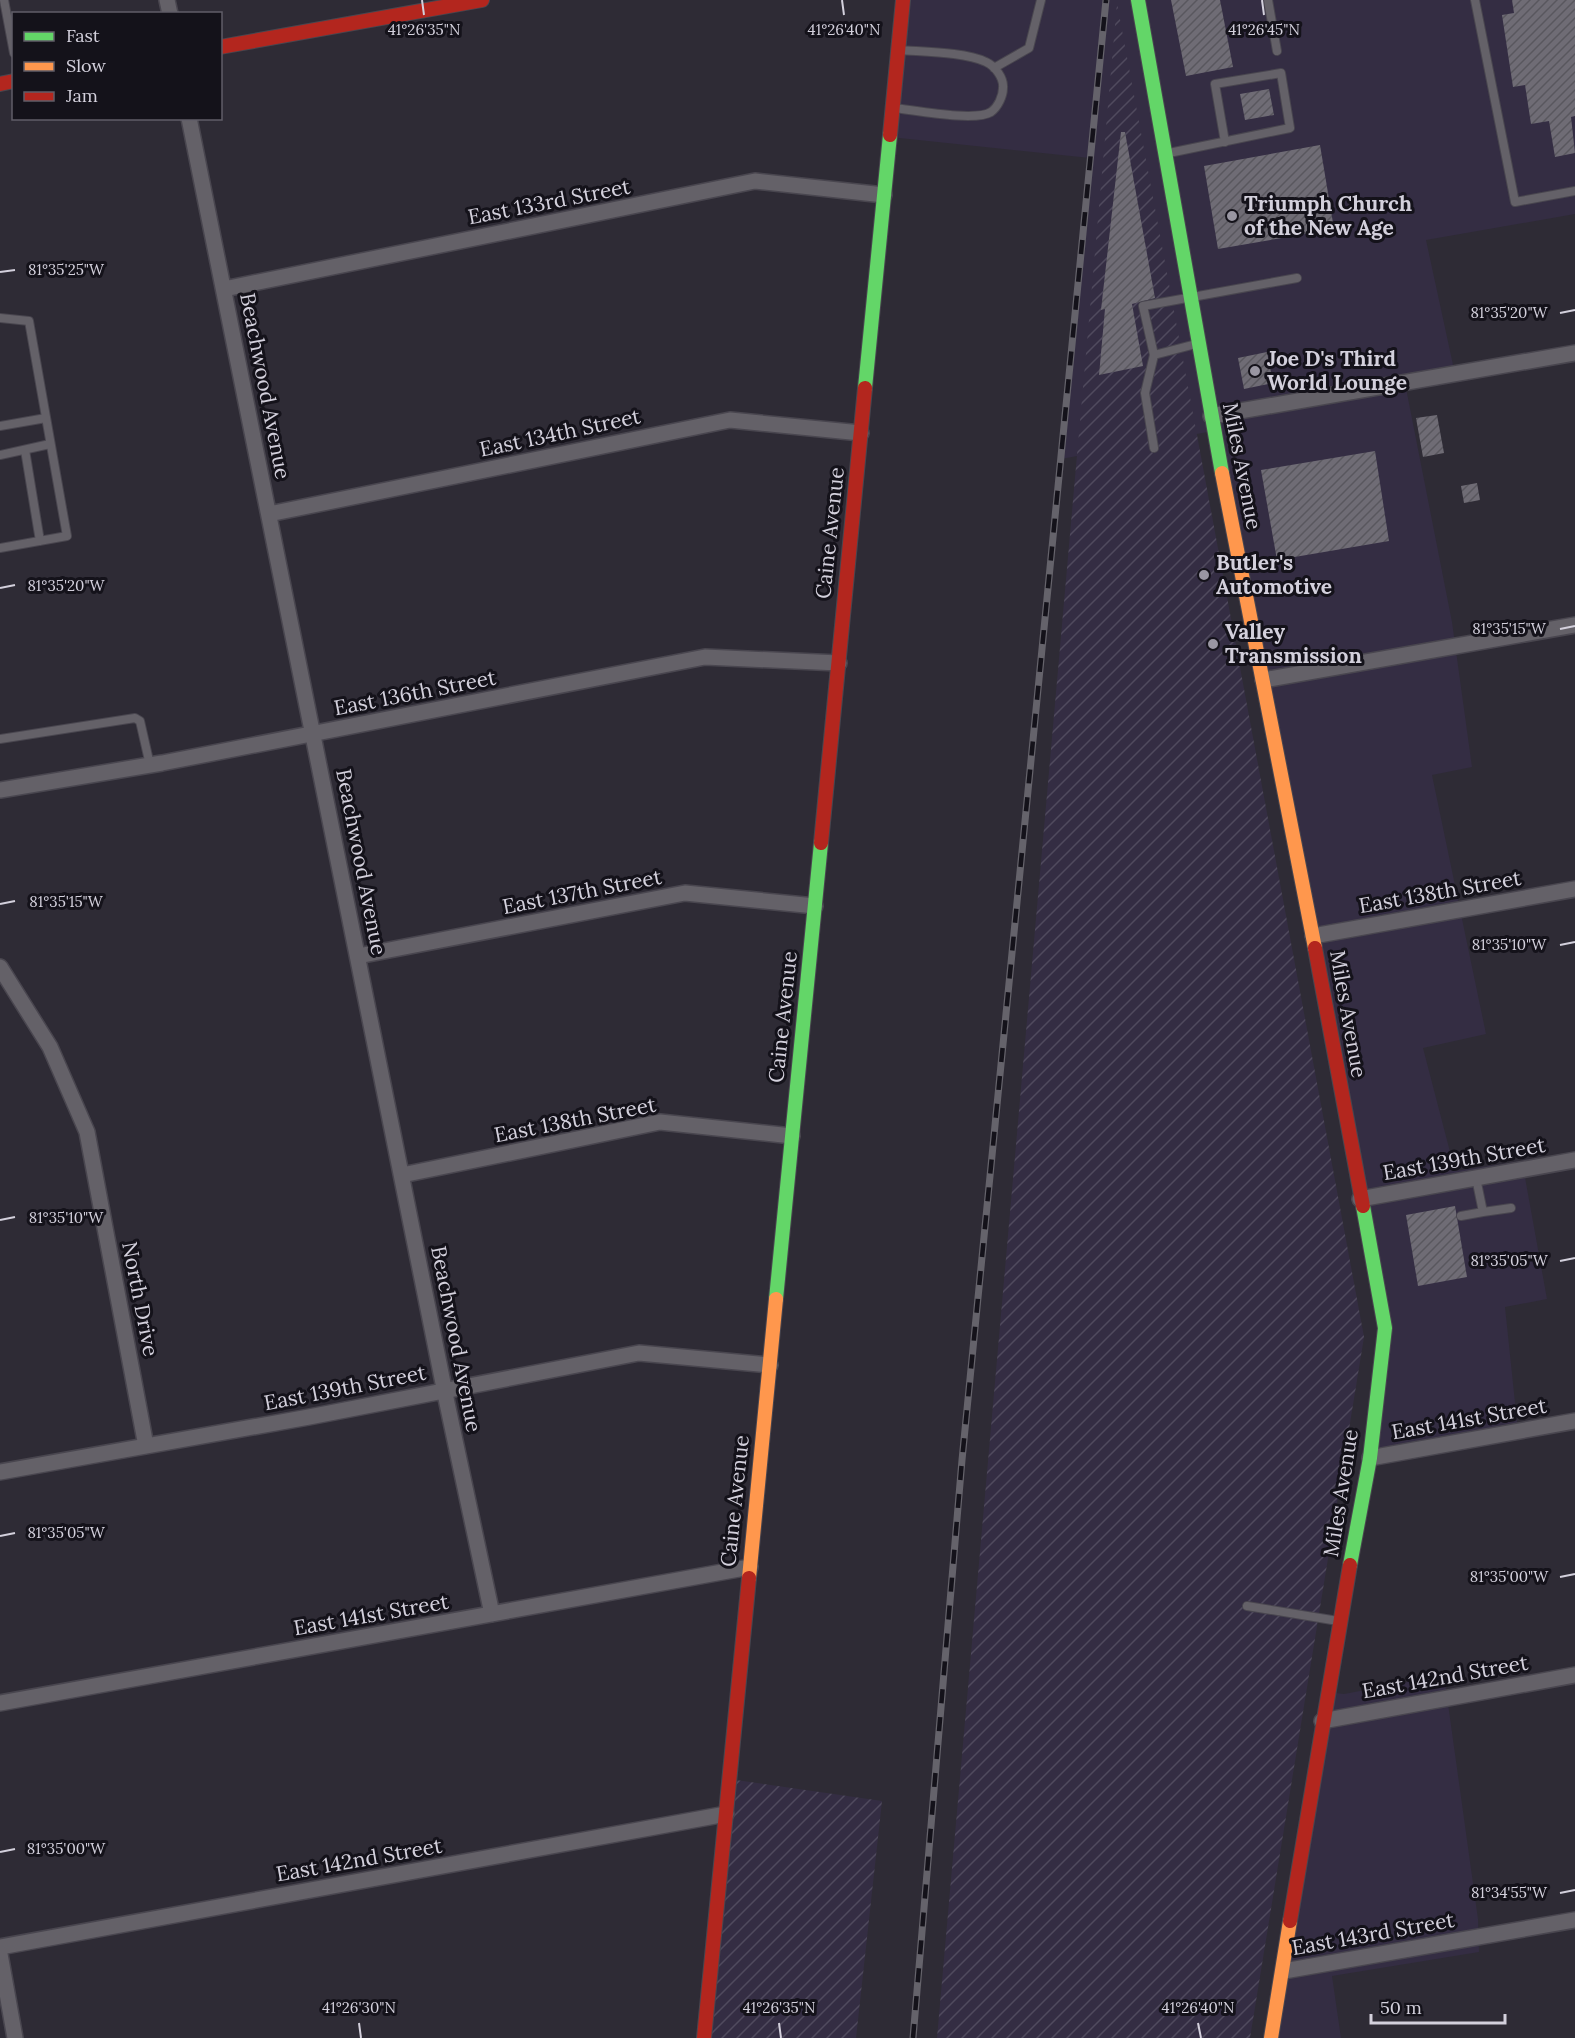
<svg xmlns="http://www.w3.org/2000/svg" width="1575" height="2038" font-family="Lora,serif">
<style>
.built{fill:#342d43}
.industrial{fill:url(#industrial-furrows)}
.building{fill:url(#building-hatch)}
.lines{fill:none;stroke-linecap:round;stroke-linejoin:round}
.lane-casing{stroke:#49464f;stroke-width:10}
.street-casing{stroke:#49464f;stroke-width:18}
.fast-casing{stroke:#49464f;stroke-width:16}
.slow-casing{stroke:#49464f;stroke-width:16}
.jam-casing{stroke:#49464f;stroke-width:16}
.lane{stroke:#646168;stroke-width:8}
.street{stroke:#646168;stroke-width:15}
.fast{stroke:#63d668;stroke-width:14}
.slow{stroke:#ff974d;stroke-width:14}
.jam{stroke:#b3261e;stroke-width:14}
.rail-casing{stroke:#65636b;stroke-width:7}
.rail{stroke:#14121a;stroke-width:4.5;stroke-dasharray:14;stroke-linecap:butt}
.ticks{fill:none;stroke:#d3d0dc;stroke-width:2}
.poi-dot{fill:#9996a2;stroke:#14121a;stroke-width:2}
.labels{text-anchor:middle;stroke-width:6;stroke-linejoin:round;paint-order:stroke}
.street-label{font-size:21px;fill:#d3d0dc;stroke:#14121a}
.poi-label{font-size:21px;font-weight:bold;fill:#d3d0dc;stroke:#14121a;text-anchor:start}
.ticks-label{font-size:15px;text-anchor:middle;fill:#d3d0dc;stroke:#14121a;stroke-width:6;stroke-linejoin:round;paint-order:stroke}
</style>
<defs>
<pattern id="industrial-furrows" width="10" height="10" patternUnits="userSpaceOnUse" patternTransform="scale(1.5)"><rect width="10" height="10" fill="#342d43"/><path d="M-1 1l2-2M0 10L10 0M9 11l2-2" fill="none" stroke="#504a5e"/></pattern>
<pattern id="building-hatch" width="6" height="6" patternUnits="userSpaceOnUse" patternTransform="scale(1.5)"><rect width="6" height="6" fill="#6f6c75"/><path d="M-1 1l2-2M0 6l6-6M5 7l2-2" fill="none" stroke="#59575e"/></pattern>
</defs>
<rect width="100%" height="100%" fill="#2e2b35"/>
<!-- built -->
<path class="built" d="M 903,0 L 1575,0 L 1575,214 L 1426,240 L 1455,374 L 1405,383 L 1452,622 L 1472,767 L 1432,775 L 1486,1034 L 1423,1048 L 1455,1171 L 1522,1161 L 1547,1299 L 1505,1307 L 1518,1431 L 1370,1458 L 1385,1328 L 1213,431 L 1061,459 L 1090,158 L 890,137 Z
M 1444,1675 L 1478,1919 L 1479,1952 L 1332,1976 L 1341,2038 L 1271,2038 L 1327,1692 L 1344,1694 Z"/>
<!-- industrial -->
<path class="industrial" d="M 1117,3 L 1364,1337 L 1250,2038 L 937,2038 Z
M 729,1779 L 882,1801 L 856,2038 L 704,2038 Z"/>
<!-- building -->
<path class="building" d="M 1171,0 L 1220,0 L 1233,67 L 1186,76 Z
M 1512,0 L 1575,0 L 1575,116 L 1571,117 L 1575,153 L 1555,157 L 1549,121 L 1531,124 L 1525,85 L 1513,87 L 1502,15 L 1514,13 Z
M 1269,89 L 1274,115 L 1245,120 L 1240,94 Z
M 1121,132 L 1125,132 L 1155,298 L 1132,304 L 1143,366 L 1099,375 L 1105,309 L 1101,310 Z
M 1320,145 L 1334,229 L 1218,249 L 1204,166 Z
M 1267,352 L 1273,383 L 1244,389 L 1238,358 Z
M 1437,415 L 1444,453 L 1423,457 L 1416,418 Z
M 1375,451 L 1389,541 L 1277,560 L 1261,470 Z
M 1477,483 L 1480,500 L 1464,503 L 1461,486 Z
M 1455,1206 L 1467,1277 L 1418,1286 L 1406,1215 Z"/>
<g class="lines">
<defs>
<path id="lane" d="M 4,0 L 14,53
M 1268,0 L 1277,51
M 1475,0 L 1515,202 L 1575,191
M 994,68 L 1029,48 L 1041,0
M 894,108 C 914,110 975,122 991,112 C 998,107 1003,96 1003,88 C 1004,78 995,66 986,62 C 965,52 924,52 899,50
M 1169,153 L 1290,128 L 1281,73 L 1215,84 L 1225,142
M 0,318 L 29,321 L 67,536 L 0,548
M 1196,344 L 1154,355 L 1143,306 L 1297,278
M 1154,355 L 1145,393 L 1154,448
M 0,426 L 46,418
M 25,450 L 40,541
M 0,455 L 50,444
M 0,739 L 135,718 L 140,721 L 150,765
M 1476,1178 L 1483,1212 L 1511,1208
M 1461,1216 L 1483,1212
M 1247,1606 L 1338,1621"/>
<path id="street" d="M 167,0 L 170,14
M 189,118 L 447,1403 L 492,1614
M 224,289 L 755,181 L 884,195
M 1211,416 L 1575,353
M 269,514 L 730,420 L 861,433
M 1263,680 L 1575,625
M 0,790 L 162,763 L 705,657 L 839,663
M 1313,936 L 1575,889
M 358,956 L 685,893 L 815,906
M 0,967 L 50,1047 L 87,1132 L 146,1446
M 402,1175 L 660,1122 L 792,1136
M 1360,1199 L 1575,1160
M 1370,1458 L 1575,1421
M 0,1472 L 309,1417 L 639,1353 L 770,1365
M 0,1703 L 750,1567
M 1322,1721 L 1575,1675
M 0,1947 L 726,1814
M 0,1954 L 15,2038
M 1284,1971 L 1575,1920"/>
<path id="fast" d="M 1138,0 L 1222,473
M 865,388 L 890,135
M 776,1299 L 821,843
M 1350,1565 L 1370,1458 L 1385,1328 L 1363,1206"/>
<path id="slow" d="M 1222,473 L 1315,948
M 749,1578 L 776,1299
M 1271,2038 L 1290,1921"/>
<path id="jam" d="M 220,47 L 482,0
M 0,84 L 14,81
M 890,135 L 903,0
M 821,843 L 865,388
M 1315,948 L 1363,1206
M 1290,1921 L 1350,1565
M 704,2038 L 749,1578"/>
</defs>
<!-- lane casing -->
<use href="#lane" class="lane-casing"/>
<!-- street casing -->
<use href="#street" class="street-casing"/>
<!-- fast casing -->
<use href="#fast" class="fast-casing"/>
<!-- slow casing -->
<use href="#slow" class="slow-casing"/>
<!-- jam casing -->
<use href="#jam" class="jam-casing"/>
<!-- lane -->
<use href="#lane" class="lane"/>
<!-- street -->
<use href="#street" class="street"/>
<!-- fast -->
<use href="#fast" class="fast"/>
<!-- slow -->
<use href="#slow" class="slow"/>
<!-- jam -->
<use href="#jam" class="jam"/>
<defs>
<path id="rail" d="M 913,2038 L 962,1460 L 1106,0"/>
</defs>
<!-- rail casing -->
<use href="#rail" class="rail-casing"/>
<!-- rail -->
<use href="#rail" class="rail"/>
</g>
<!-- ticks -->
<path class="ticks" d="M 422,0 L 424,15M 842,0 L 844,15M 1262,0 L 1264,15M 0,272 L 15,270M 1560,313 L 1575,310M 0,588 L 15,585M 1560,629 L 1575,626M 0,904 L 15,901M 1560,945 L 1575,942M 0,1220 L 15,1217M 1560,1261 L 1575,1258M 0,1536 L 15,1533M 1560,1577 L 1575,1574M 0,1852 L 15,1849M 1560,1893 L 1575,1890M 359,2023 L 361,2038M 779,2023 L 781,2038M 1198,2023 L 1201,2038"/>
<!-- markers -->
<g class="poi-dot">
<circle cx="1232" cy="216" r="6"/>
<circle cx="1255" cy="371" r="6"/>
<circle cx="1204" cy="575" r="6"/>
<circle cx="1213" cy="644" r="6"/>
</g>
<g class="labels">
<!-- street labels -->
<g class="street-label">
<text transform="translate(549 202) rotate(-11)" y="7">East 133rd Street</text>
<text transform="translate(265 386) rotate(79)" y="7">Beachwood Avenue</text>
<text transform="translate(560 433) rotate(-12)" y="7">East 134th Street</text>
<text transform="translate(1242 466) rotate(79)" y="7">Miles Avenue</text>
<text transform="translate(830 533) rotate(-84)" y="7">Caine Avenue</text>
<text transform="translate(415 693) rotate(-11)" y="7">East 136th Street</text>
<text transform="translate(361 862) rotate(79)" y="7">Beachwood Avenue</text>
<text transform="translate(582 892) rotate(-11)" y="7">East 137th Street</text>
<text transform="translate(1440 892) rotate(-10)" y="7">East 138th Street</text>
<text transform="translate(1348 1014) rotate(80)" y="7">Miles Avenue</text>
<text transform="translate(783 1017) rotate(-84)" y="7">Caine Avenue</text>
<text transform="translate(575 1120) rotate(-11)" y="7">East 138th Street</text>
<text transform="translate(1464 1159) rotate(-10)" y="7">East 139th Street</text>
<text transform="translate(140 1299) rotate(79)" y="7">North Drive</text>
<text transform="translate(456 1339) rotate(79)" y="7">Beachwood Avenue</text>
<text transform="translate(345 1388) rotate(-11)" y="7">East 139th Street</text>
<text transform="translate(1469 1419) rotate(-10)" y="7">East 141st Street</text>
<text transform="translate(1341 1493) rotate(-81)" y="7">Miles Avenue</text>
<text transform="translate(735 1501) rotate(-84)" y="7">Caine Avenue</text>
<text transform="translate(371 1615) rotate(-10)" y="7">East 141st Street</text>
<text transform="translate(1445 1677) rotate(-10)" y="7">East 142nd Street</text>
<text transform="translate(359 1860) rotate(-10)" y="7">East 142nd Street</text>
<text transform="translate(1373 1934) rotate(-10)" y="7">East 143rd Street</text>
</g>
<!-- poi labels -->
<g class="poi-label">
<text x="1244" y="211">Triumph Church<tspan x="1244" dy="24">of the New Age</tspan></text>
<text x="1267" y="366">Joe D's Third<tspan x="1267" dy="24">World Lounge</tspan></text>
<text x="1216" y="570">Butler's<tspan x="1216" dy="24">Automotive</tspan></text>
<text x="1225" y="639">Valley<tspan x="1225" dy="24">Transmission</tspan></text>
</g>
</g>
<g class="ticks-label">
<text x="1264" y="35">41°26'45"N</text>
<text x="424" y="35">41°26'35"N</text>
<text x="844" y="35">41°26'40"N</text>
<text x="66" y="275">81°35'25"W</text>
<text x="1509" y="318">81°35'20"W</text>
<text x="66" y="591">81°35'20"W</text>
<text x="1509" y="634">81°35'15"W</text>
<text x="66" y="907">81°35'15"W</text>
<text x="1509" y="950">81°35'10"W</text>
<text x="66" y="1223">81°35'10"W</text>
<text x="1509" y="1266">81°35'05"W</text>
<text x="66" y="1538">81°35'05"W</text>
<text x="1509" y="1582">81°35'00"W</text>
<text x="66" y="1854">81°35'00"W</text>
<text x="1509" y="1898">81°34'55"W</text>
<text x="359" y="2013">41°26'30"N</text>
<text x="779" y="2013">41°26'35"N</text>
<text x="1198" y="2013">41°26'40"N</text>
</g>
<!-- legend -->
<rect x="12" y="12" width="210" height="108" fill="#14121a" stroke="#605e68" stroke-width="1.5"/>
<rect x="24" y="32" width="30" height="9" fill="#63d668" stroke="#605e68" stroke-width="1.5"/>
<text x="66" y="42" font-size="18" fill="#d3d0dc">Fast</text>
<rect x="24" y="62" width="30" height="9" fill="#ff974d" stroke="#605e68" stroke-width="1.5"/>
<text x="66" y="72" font-size="18" fill="#d3d0dc">Slow</text>
<rect x="24" y="92" width="30" height="9" fill="#b3261e" stroke="#605e68" stroke-width="1.5"/>
<text x="66" y="102" font-size="18" fill="#d3d0dc">Jam</text>
<!-- scale -->
<path d="M1371 2014v9h134v-9" fill="none" stroke="#d3d0dc" stroke-width="3"/>
<text x="1380" y="2014" font-size="18" fill="#d3d0dc" stroke="#14121a" stroke-width="4.5" paint-order="stroke">50 m</text>
</svg>
